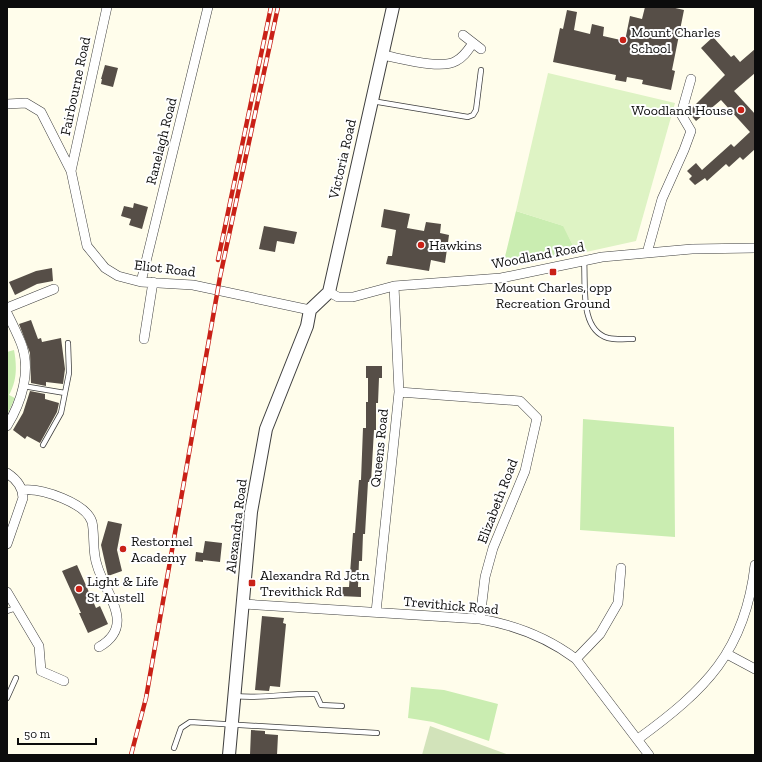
<svg xmlns="http://www.w3.org/2000/svg" width="762" height="762" font-family="'Zilla Slab',serif">
<style>
.green{fill:#caedb1}
.cemetery{fill:#d2e3ba}
.pitch{fill:#def3c4}
.building{fill:#564e47}
.lines{fill:none;stroke-linecap:round;stroke-linejoin:round}
.service-casing{stroke:#3f3f3f;stroke-width:6}
.minor-casing{stroke:#3f3f3f;stroke-width:10}
.tertiary-casing{stroke:#3f3f3f;stroke-width:14}
.service{stroke:#fff;stroke-width:4.5}
.minor{stroke:#fff;stroke-width:9}
.tertiary{stroke:#fff;stroke-width:12}
.rail-casing{stroke:#c92117;stroke-width:4.5}
.rail{stroke:#fff;stroke-width:3;stroke-dasharray:9;stroke-linecap:butt}
.poi-dot{fill:#c92117;stroke:#fff;stroke-width:1.5}
.labels{text-anchor:middle;stroke-width:4;stroke-linejoin:round;paint-order:stroke}
.poi-label{font-size:14px;fill:#0c0c0c;stroke:#fff;text-anchor:start}
.street-label{font-size:14px;fill:#0c0c0c;stroke:#fff}
</style>
<rect width="100%" height="100%" fill="#fffdeb"/>
<!-- green -->
<path class="green" d="M 516,211 L 564,226 L 577,254 L 503,265 Z
M 14,350 C 17,366 17,381 9,395 L 15,398 L 7,415 L 7,352 Z
M 583,419 L 674,427 L 675,537 L 580,530 Z
M 411,687 L 444,690 L 498,704 L 489,741 L 433,722 L 408,718 Z"/>
<!-- cemetery -->
<path class="cemetery" d="M 430,726 L 509,755 L 422,755 Z"/>
<!-- pitch -->
<path class="pitch" d="M 548,73 L 675,103 L 636,241 L 577,254 L 563,226 L 516,211 Z"/>
<!-- building -->
<path class="building" d="M 645,7 L 671,7 L 684,10 L 672,70 L 675,71 L 671,90 L 642,84 L 643,80 L 627,77 L 626,82 L 615,80 L 616,75 L 553,62 L 560,28 L 563,29 L 567,10 L 577,12 L 574,30 L 590,34 L 592,24 L 604,27 L 603,36 L 625,41 L 630,16 L 642,19 Z
M 713,37 L 731,57 L 734,55 L 740,62 L 755,49 L 755,73 L 734,91 L 755,114 L 755,149 L 743,160 L 740,157 L 729,167 L 726,164 L 707,181 L 705,178 L 695,185 L 689,179 L 692,176 L 687,171 L 696,163 L 702,170 L 731,144 L 734,147 L 750,132 L 721,100 L 696,121 L 688,112 L 725,75 L 701,48 Z
M 105,65 L 118,68 L 113,87 L 101,84 L 102,79 L 101,79 Z
M 134,203 L 148,207 L 142,229 L 129,225 L 131,219 L 121,216 L 124,206 L 133,208 Z
M 384,209 L 410,214 L 407,228 L 424,231 L 426,222 L 441,224 L 440,233 L 449,235 L 445,263 L 431,260 L 429,271 L 386,264 L 388,256 L 392,256 L 396,230 L 381,227 Z
M 264,226 L 297,232 L 294,244 L 277,241 L 275,252 L 259,249 Z
M 52,268 L 53,281 L 37,284 L 15,295 L 9,282 L 36,271 Z
M 31,320 L 38,339 L 41,338 L 42,342 L 61,338 L 65,369 L 63,384 L 46,382 L 46,386 L 31,383 L 30,353 L 19,324 Z
M 366,366 L 382,366 L 382,378 L 379,378 L 378,403 L 376,403 L 376,430 L 374,430 L 371,482 L 368,482 L 365,534 L 363,534 L 362,561 L 359,561 L 358,587 L 361,587 L 361,597 L 340,596 L 340,587 L 349,587 L 353,533 L 355,533 L 359,480 L 361,480 L 363,428 L 366,428 L 366,402 L 368,402 L 368,378 L 366,378 Z
M 30,391 L 45,394 L 45,399 L 59,403 L 57,412 L 40,443 L 27,436 L 25,439 L 13,430 L 23,413 Z
M 108,521 L 122,524 L 117,550 L 122,571 L 108,576 L 101,545 Z
M 205,541 L 222,543 L 220,562 L 203,560 L 203,562 L 195,561 L 196,552 L 203,553 Z
M 77,565 L 96,608 L 100,606 L 108,624 L 88,633 L 79,613 L 81,613 L 62,571 Z
M 262,616 L 284,618 L 283,623 L 286,624 L 280,687 L 270,686 L 269,691 L 255,690 Z
M 251,730 L 265,731 L 265,734 L 278,735 L 277,755 L 250,755 Z"/>
<g class="lines">
<defs>
<path id="service" d="M 372,101 L 468,117 L 473,115 L 476,110 L 481,70
M 584,260 C 586,284 579,330 608,338 C 616,340 626,339 633,339
M 23,386 L 65,393
M 43,445 L 61,413 L 69,373 L 68,343
M 7,611 L 16,608
M 235,696 C 262,699 289,693 316,694 L 321,705 L 342,706
M 7,698 L 16,678
M 174,748 L 181,728 L 190,722 L 377,733"/>
<path id="minor" d="M 463,35 L 481,49
M 382,55 C 400,58 441,70 456,61 C 464,57 468,50 473,43
M 7,104 L 26,103 L 41,112 L 71,171 L 87,246 L 105,268 L 118,276 L 141,282 L 193,285 L 310,310
M 71,171 L 107,7
M 647,253 L 662,199 L 684,150 L 691,131 L 681,114 L 691,79
M 141,282 L 208,7
M 329,292 L 338,297 L 353,297 L 394,286 L 501,278 L 602,257 L 692,249 L 755,248
M 7,308 L 54,289
M 7,313 C 12,323 17,333 21,343 C 32,371 21,403 7,426
M 144,339 L 153,282
M 399,392 L 520,401 L 537,418 L 525,471 L 493,548 L 485,577 L 480,619
M 7,473 C 16,479 23,487 23,498 L 7,544
M 23,490 C 42,488 86,503 92,522 C 95,536 92,551 97,565 C 105,594 137,625 99,647
M 7,592 L 39,646 L 41,671 L 64,681
M 243,604 L 480,619 C 515,625 548,638 576,659 L 649,755
M 376,612 L 399,392 L 394,286
M 727,654 L 755,669
M 576,659 L 600,634 L 618,603 L 621,568
M 638,739 C 705,690 745,652 755,565"/>
<path id="tertiary" d="M 229,755 L 251,512 L 266,429 L 307,326 L 310,310 L 329,292 L 393,7"/>
</defs>
<!-- service casing -->
<use href="#service" class="service-casing"/>
<!-- minor casing -->
<use href="#minor" class="minor-casing"/>
<!-- tertiary casing -->
<use href="#tertiary" class="tertiary-casing"/>
<!-- service -->
<use href="#service" class="service"/>
<!-- minor -->
<use href="#minor" class="minor"/>
<!-- tertiary -->
<use href="#tertiary" class="tertiary"/>
<defs>
<path id="rail" d="M 218,260 L 271,7
M 131,755 L 146,698 L 220,277 L 278,7"/>
</defs>
<!-- rail casing -->
<use href="#rail" class="rail-casing"/>
<!-- rail -->
<use href="#rail" class="rail"/>
</g>
<!-- markers -->
<g class="poi-dot">
<circle cx="623" cy="40" r="4"/>
<circle cx="741" cy="110" r="4"/>
<circle cx="421" cy="245" r="4"/>
<rect x="549" y="268" width="8" height="8" rx="2"/>
<circle cx="123" cy="549" r="4"/>
<rect x="248" y="579" width="8" height="8" rx="2"/>
<circle cx="79" cy="589" r="4"/>
</g>
<g class="labels">
<!-- poi labels -->
<g class="poi-label">
<text x="631" y="37">Mount Charles<tspan x="631" dy="16">School</tspan></text>
<text x="733" y="115" text-anchor="end">Woodland House</text>
<text x="429" y="250">Hawkins</text>
<text x="553" y="292" text-anchor="middle">Mount Charles, opp<tspan x="553" dy="16">Recreation Ground</tspan></text>
<text x="131" y="546">Restormel<tspan x="131" dy="16">Academy</tspan></text>
<text x="260" y="580">Alexandra Rd Jctn<tspan x="260" dy="16">Trevithick Rd</tspan></text>
<text x="87" y="586">Light &amp; Life<tspan x="87" dy="16">St Austell</tspan></text>
</g>
<!-- street labels -->
<g class="street-label">
<text transform="translate(75 86) rotate(-78)" y="5">Fairbourne Road</text>
<text transform="translate(161 141) rotate(-76)" y="5">Ranelagh Road</text>
<text transform="translate(342 159) rotate(-77)" y="5">Victoria Road</text>
<text transform="translate(538 255) rotate(-11)" y="5">Woodland Road</text>
<text transform="translate(165 268) rotate(7)" y="5">Eliot Road</text>
<text transform="translate(379 448) rotate(-84)" y="5">Queens Road</text>
<text transform="translate(497 501) rotate(-69)" y="5">Elizabeth Road</text>
<text transform="translate(236 526) rotate(-83)" y="5">Alexandra Road</text>
<text transform="translate(451 605) rotate(5)" y="5">Trevithick Road</text>
</g>
</g>
<!-- border -->
<rect width="762" height="762" fill="none" stroke="#0c0c0c" stroke-width="16"/>
<!-- scale -->
<path d="M18 738v6h78v-6" fill="none" stroke="#0c0c0c" stroke-width="2"/>
<text x="24" y="738" font-size="12" fill="#0c0c0c" stroke="#ffffff" stroke-width="3" paint-order="stroke">50 m</text>
</svg>
